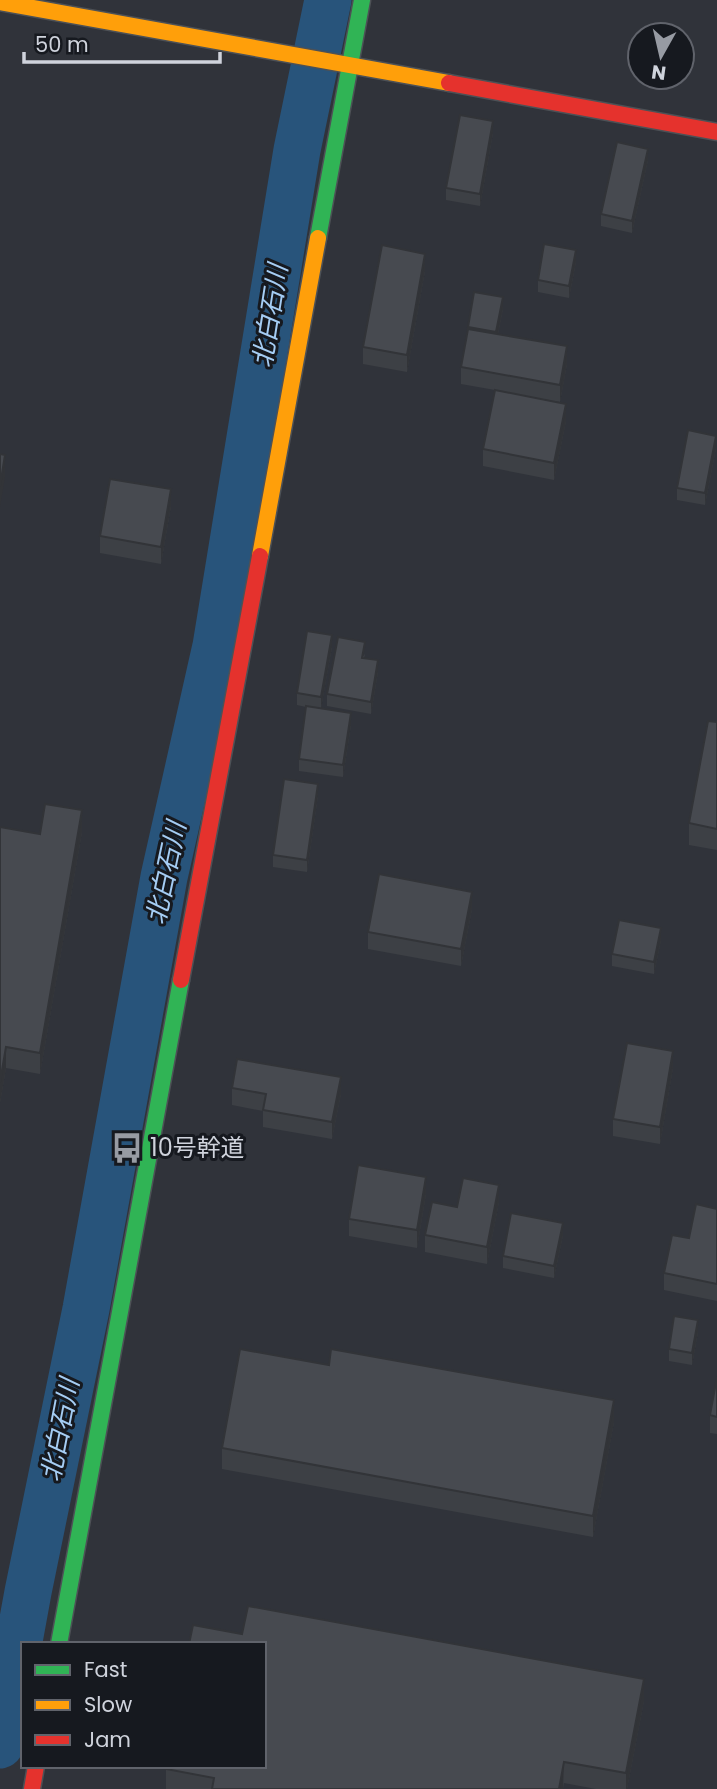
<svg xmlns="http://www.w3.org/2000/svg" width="717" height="1789" font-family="Poppins,'Noto Sans JP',sans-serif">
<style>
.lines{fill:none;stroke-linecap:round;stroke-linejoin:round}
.river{stroke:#28547b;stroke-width:47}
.fast-casing{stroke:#4d5156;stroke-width:19}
.slow-casing{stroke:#4d5156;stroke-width:19}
.jam-casing{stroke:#4d5156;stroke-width:19}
.fast{stroke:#30b455;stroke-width:16}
.slow{stroke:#ff9f0a;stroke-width:16}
.jam{stroke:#e5322d;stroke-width:16}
.wall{fill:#3d4045}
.shaded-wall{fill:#323438}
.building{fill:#474a50;stroke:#323438;stroke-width:2}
.labels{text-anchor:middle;stroke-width:6;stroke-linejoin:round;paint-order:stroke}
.poi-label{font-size:24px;fill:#cfd3dc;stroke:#16191f;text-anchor:start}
.water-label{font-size:26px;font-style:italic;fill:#a5cdf4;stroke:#16191f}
</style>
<rect width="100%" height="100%" fill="#30333a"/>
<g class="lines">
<!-- river -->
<path class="river" d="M 0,1745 L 28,1592 L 86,1309 L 164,877 L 216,646 L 297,150 L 328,0"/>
<defs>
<path id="fast" d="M 318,238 L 362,0
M 59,1644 L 181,980"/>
<path id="slow" d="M 0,2 L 449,83
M 260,556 L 318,238"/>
<path id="jam" d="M 449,83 L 717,132
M 181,980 L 260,556
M 32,1789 L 36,1766"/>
</defs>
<!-- fast casing -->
<use href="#fast" class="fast-casing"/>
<!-- slow casing -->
<use href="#slow" class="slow-casing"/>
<!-- jam casing -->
<use href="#jam" class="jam-casing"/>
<!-- fast -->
<use href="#fast" class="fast"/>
<!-- slow -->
<use href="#slow" class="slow"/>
<!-- jam -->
<use href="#jam" class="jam"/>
</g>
<!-- wall -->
<path class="wall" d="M 493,133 L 480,206 L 446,200 L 446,188 Z
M 648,160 L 632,233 L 601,226 L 601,214 Z
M 576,262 L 569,298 L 538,292 L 538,280 Z
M 425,271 L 407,372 L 363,364 L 363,347 Z
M 474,292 L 503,309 L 498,334 L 567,364 L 560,402 L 520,395 L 566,421 L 554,480 L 483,466 L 483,449 L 495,390 L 461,384 L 461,367 Z
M 716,448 L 705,505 L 677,500 L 677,488 Z
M 171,506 L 161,564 L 100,553 L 100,536 Z
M 332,647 L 321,708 L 351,725 L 343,777 L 299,771 L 299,759 L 306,707 L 297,705 L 297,693 Z
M 365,654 L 364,658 L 378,672 L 371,714 L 327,706 L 327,694 Z
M 717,722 L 717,850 L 689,845 L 689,823 Z
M 318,796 L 307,872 L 273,867 L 273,855 Z
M 0,827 L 40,834 L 82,832 L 40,1074 L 6,1068 L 0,1103 Z
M 472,909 L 461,966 L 368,949 L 368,932 Z
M 661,940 L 654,974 L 612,966 L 612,954 Z
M 673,1068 L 660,1144 L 613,1136 L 613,1119 Z
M 232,1088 L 341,1094 L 332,1139 L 263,1127 L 263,1111 L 232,1105 Z
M 426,1194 L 417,1248 L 349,1236 L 349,1219 Z
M 499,1202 L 487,1264 L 425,1252 L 425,1235 L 457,1207 Z
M 717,1209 L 717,1301 L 664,1290 L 664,1273 L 689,1238 Z
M 563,1235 L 554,1278 L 503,1268 L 503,1256 Z
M 698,1332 L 692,1365 L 669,1361 L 669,1349 Z
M 717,1377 L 717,1434 L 710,1433 L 710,1415 Z
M 614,1422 L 593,1537 L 222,1469 L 222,1448 Z
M 242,1634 L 644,1701 L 627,1789 L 596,1789 L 564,1783 L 563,1789 L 166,1789 L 166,1769 Z"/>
<!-- shaded-wall -->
<path class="shaded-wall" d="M 493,121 L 493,133 L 480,206 L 480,194 Z
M 648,149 L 648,160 L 632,233 L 632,221 Z
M 576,250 L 576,262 L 569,298 L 569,286 Z
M 425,254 L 425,271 L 407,372 L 407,355 Z
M 503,297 L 503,309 L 496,344 L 496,332 Z
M 567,346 L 567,364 L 560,402 L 560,385 Z
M 566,404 L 566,421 L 554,480 L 554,463 Z
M 716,436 L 716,448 L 705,505 L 705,493 Z
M 5,455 L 5,477 L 0,507 L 0,486 Z
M 171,489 L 171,506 L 161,564 L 161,547 Z
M 332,635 L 332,647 L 321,709 L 321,697 Z
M 378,660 L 378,672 L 371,714 L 371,702 Z
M 351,713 L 351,725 L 343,777 L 343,765 Z
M 318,784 L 318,796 L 307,872 L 307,860 Z
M 82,810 L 82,832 L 40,1074 L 40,1053 Z
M 472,892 L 472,909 L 461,966 L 461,949 Z
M 661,928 L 661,940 L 654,974 L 654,962 Z
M 6,1047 L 6,1068 L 0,1103 L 0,1082 Z
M 673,1051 L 673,1068 L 660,1144 L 660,1127 Z
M 341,1077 L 341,1094 L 332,1139 L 332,1122 Z
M 426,1177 L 426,1194 L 417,1248 L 417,1230 Z
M 499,1185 L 499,1202 L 487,1264 L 487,1247 Z
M 563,1223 L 563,1235 L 554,1278 L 554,1266 Z
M 698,1320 L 698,1332 L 692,1365 L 692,1353 Z
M 614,1400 L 614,1422 L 593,1537 L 593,1516 Z
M 644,1679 L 644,1701 L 627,1789 L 626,1789 L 626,1773 Z
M 564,1762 L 563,1789 L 559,1789 Z"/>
<!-- building -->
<path class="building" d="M 460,115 L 493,121 L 480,194 L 446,188 Z
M 617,142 L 648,149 L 632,221 L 601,214 Z
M 544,244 L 576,250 L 569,286 L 538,280 Z
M 382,245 L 425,254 L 407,355 L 363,347 Z
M 474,292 L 503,297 L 496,332 L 468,327 Z
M 468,329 L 567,346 L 560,385 L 461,367 Z
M 495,390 L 566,404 L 554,463 L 483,449 Z
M 688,430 L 716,436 L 705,493 L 677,488 Z
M 0,454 L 5,455 L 0,486 Z
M 110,479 L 171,489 L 161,547 L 100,536 Z
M 307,631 L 332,635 L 321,697 L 297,693 Z
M 338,637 L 365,642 L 362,658 L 378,660 L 371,702 L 327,694 Z
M 306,706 L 351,713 L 343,765 L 299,759 Z
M 708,721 L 717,722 L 717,829 L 689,823 Z
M 284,779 L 318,784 L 307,860 L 273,855 Z
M 45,804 L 82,810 L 40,1053 L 6,1047 L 0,1082 L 0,827 L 40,834 Z
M 379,874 L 472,892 L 461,949 L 368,932 Z
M 619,920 L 661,928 L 654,962 L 612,954 Z
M 627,1043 L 673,1051 L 660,1127 L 613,1119 Z
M 237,1059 L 341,1077 L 332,1122 L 263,1110 L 266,1094 L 232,1088 Z
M 358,1165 L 426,1177 L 417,1230 L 349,1219 Z
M 463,1178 L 499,1185 L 487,1247 L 425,1235 L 432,1202 L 457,1207 Z
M 696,1204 L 717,1209 L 717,1284 L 664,1273 L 672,1235 L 689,1238 Z
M 511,1213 L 563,1223 L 554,1266 L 503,1256 Z
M 674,1316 L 698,1320 L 692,1353 L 669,1349 Z
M 240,1349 L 329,1365 L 331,1349 L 614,1400 L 593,1516 L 222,1448 Z
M 717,1377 L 717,1417 L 710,1415 Z
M 248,1606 L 644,1679 L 626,1773 L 564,1762 L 559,1789 L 212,1789 L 214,1778 L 166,1769 L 166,1766 L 264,1766 L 264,1644 L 189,1644 L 193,1625 L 242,1634 Z"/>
<!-- icons -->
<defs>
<symbol id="bus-bare" viewBox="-9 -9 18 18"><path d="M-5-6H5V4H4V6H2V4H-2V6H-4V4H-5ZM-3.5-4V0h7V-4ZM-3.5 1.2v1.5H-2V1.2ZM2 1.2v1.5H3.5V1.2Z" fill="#979ba3" stroke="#16191f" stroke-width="2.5" paint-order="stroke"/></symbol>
</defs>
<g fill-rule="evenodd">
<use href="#bus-bare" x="105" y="1126" width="44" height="44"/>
</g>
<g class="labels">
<!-- poi labels -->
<g class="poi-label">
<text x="150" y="1156">10号幹道</text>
</g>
<!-- water labels -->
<g class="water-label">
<text transform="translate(270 316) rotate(-81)" y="9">北白石川</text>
<text transform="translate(166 873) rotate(-78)" y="9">北白石川</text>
<text transform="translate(60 1430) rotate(-79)" y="9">北白石川</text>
</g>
</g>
<!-- legend -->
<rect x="21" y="1642" width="245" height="126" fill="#16191f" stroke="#60636b" stroke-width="2"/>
<rect x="35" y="1665" width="35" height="10" fill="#30b455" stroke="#60636b" stroke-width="2"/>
<text x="84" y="1677" font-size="21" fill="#cfd3dc">Fast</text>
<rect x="35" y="1700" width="35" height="10" fill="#ff9f0a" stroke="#60636b" stroke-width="2"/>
<text x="84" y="1712" font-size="21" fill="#cfd3dc">Slow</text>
<rect x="35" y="1735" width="35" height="10" fill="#e5322d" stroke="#60636b" stroke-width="2"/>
<text x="84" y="1747" font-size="21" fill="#cfd3dc">Jam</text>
<!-- north arrow -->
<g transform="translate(661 56) rotate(188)"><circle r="33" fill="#16191f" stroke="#60636b" stroke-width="2"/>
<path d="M0-5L12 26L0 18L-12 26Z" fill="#979ba3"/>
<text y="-10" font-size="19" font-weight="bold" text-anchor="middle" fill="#cfd3dc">N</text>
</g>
<!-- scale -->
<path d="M24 52v10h196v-10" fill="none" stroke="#cfd3dc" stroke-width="3.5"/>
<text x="35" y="52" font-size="21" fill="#cfd3dc" stroke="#16191f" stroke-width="5" paint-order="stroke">50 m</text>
</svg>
